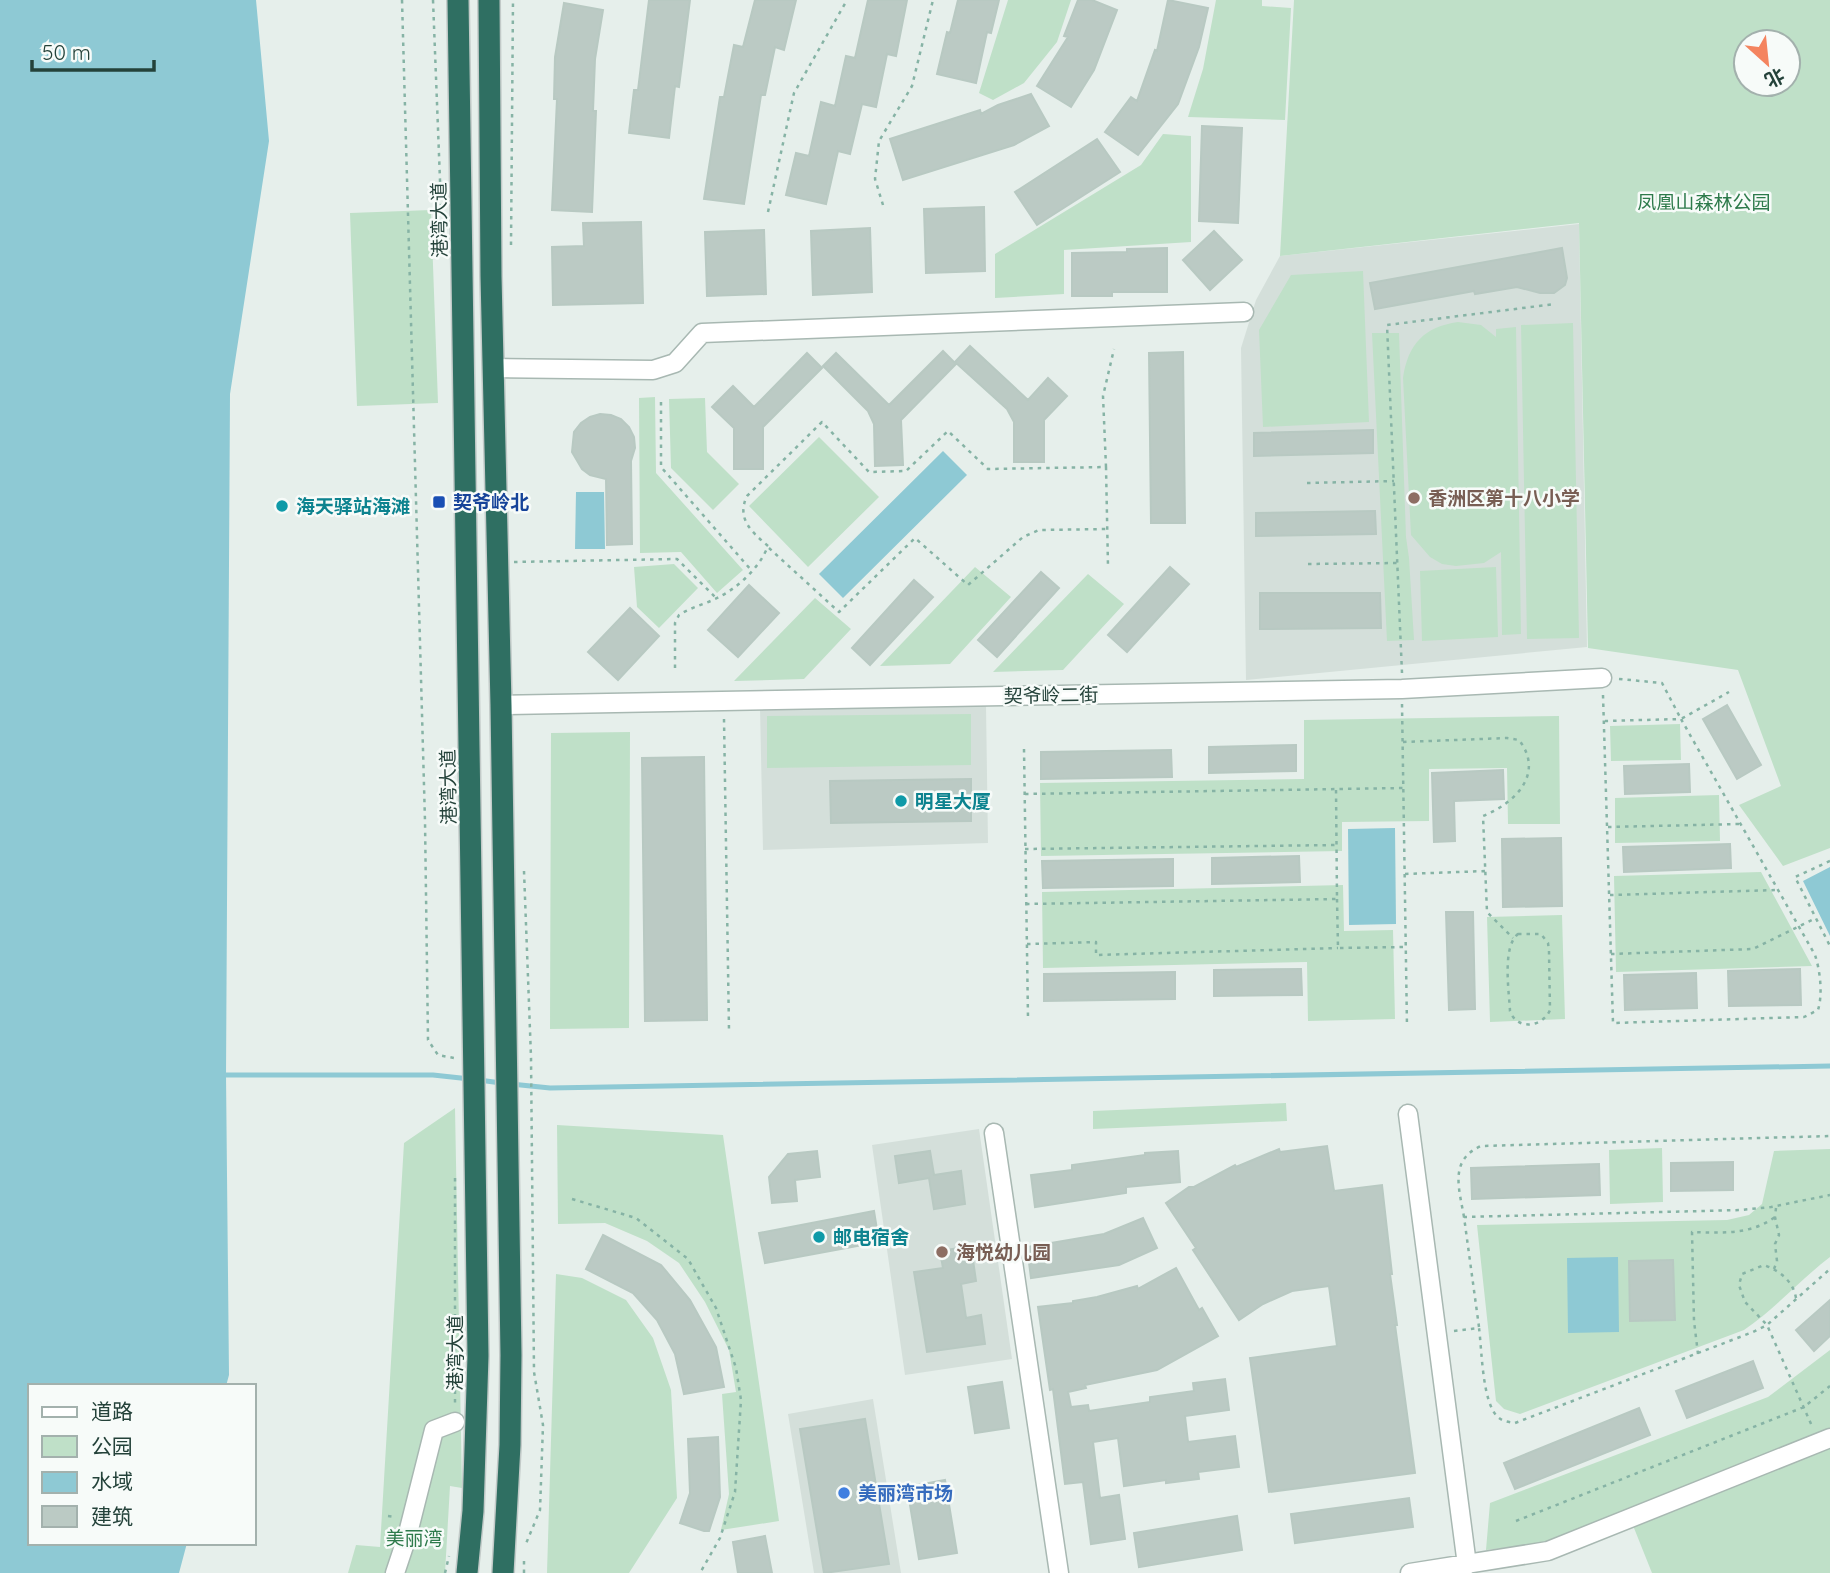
<svg xmlns="http://www.w3.org/2000/svg" width="1830" height="1573" font-family="Quicksand,'Noto Sans SC',sans-serif">
<style>
.built{fill:#d4dfda}
.green{fill:#bfe0c8;fill-rule:evenodd}
.water{fill:#8ec9d4}
.lines{fill:none;stroke-linecap:round;stroke-linejoin:round}
.stream{stroke:#8ec9d4;stroke-width:5}
.building{fill:#bbcac4;stroke:#b8c9c2;stroke-width:2}
.minor-casing{stroke:#a8b8b2;stroke-width:21}
.highway-casing{stroke:#c2cac8;stroke-width:24}
.path{stroke:#86b3a5;stroke-width:2.5;stroke-dasharray:3.5 5;stroke-linecap:butt}
.minor{stroke:#fff;stroke-width:18}
.highway{stroke:#2f6f62;stroke-width:21}
.education-dot{fill:#8d6e63;stroke:#f7fbf9;stroke-width:2.5}
.transit-dot{fill:#1a4fb4;stroke:#f7fbf9;stroke-width:2.5}
.culture-dot{fill:#0f9aa8;stroke:#f7fbf9;stroke-width:2.5}
.shop-dot{fill:#3f7fe0;stroke:#f7fbf9;stroke-width:2.5}
.labels{text-anchor:middle;stroke-width:5;stroke-linejoin:round;paint-order:stroke}
.park-label{font-size:19px;fill:#2d7a4b;stroke:#f7fbf9}
.street-label{font-size:19px;fill:#24423a;stroke:#f7fbf9}
.education-label{font-size:19px;font-weight:bold;fill:#785e54;stroke:#f7fbf9;text-anchor:start}
.transit-label{font-size:19px;font-weight:bold;fill:#164399;stroke:#f7fbf9;text-anchor:start}
.culture-label{font-size:19px;font-weight:bold;fill:#0d838f;stroke:#f7fbf9;text-anchor:start}
.shop-label{font-size:19px;font-weight:bold;fill:#366cbe;stroke:#f7fbf9;text-anchor:start}
</style>
<rect width="100%" height="100%" fill="#e6efeb"/>
<!-- built -->
<path class="built" d="M 1579,224 L 1587,647 L 1246,680 L 1241,348 L 1256,300 L 1280,256 Z
M 986,706 L 988,843 L 763,850 L 760,707 Z
M 979,1129 L 1012,1359 L 905,1375 L 872,1145 Z
M 873,1399 L 901,1573 L 814,1573 L 788,1414 Z"/>
<!-- green -->
<path class="green" d="M 1008,0 L 1071,0 L 1057,42 L 1024,83 L 993,100 L 979,93 Z
M 1216,0 L 1262,0 L 1262,6 L 1291,8 L 1285,120 L 1188,117 L 1203,69 Z
M 1294,0 L 1830,0 L 1830,848 L 1783,866 L 1739,805 L 1781,786 L 1738,670 L 1588,648 L 1579,223 L 1280,256 ZM 1746,42 L 1788,42 L 1788,84 L 1746,84 Z
M 1163,134 L 1191,136 L 1191,242 L 1064,250 L 1064,294 L 995,298 L 995,254 L 1141,165 Z
M 431,210 L 438,403 L 357,406 L 350,213 Z
M 1363,271 L 1369,422 L 1263,427 L 1259,330 L 1291,275 Z
M 1458,322 L 1481,325 L 1496,337 L 1496,329 L 1516,327 L 1521,634 L 1502,635 L 1501,552 L 1484,563 L 1456,566 L 1442,564 L 1430,557 L 1411,535 L 1403,378 C 1408,344 1424,327 1458,322 Z
M 1573,323 L 1579,638 L 1527,639 L 1521,325 Z
M 1372,333 L 1399,333 L 1406,537 L 1409,558 L 1414,640 L 1387,641 Z
M 655,397 L 656,473 L 743,570 L 717,593 L 681,552 L 640,553 L 639,398 Z
M 705,398 L 707,452 L 739,484 L 713,510 L 671,468 L 669,399 Z
M 819,437 L 879,497 L 808,567 L 749,506 Z
M 674,564 L 698,588 L 659,628 L 637,607 L 634,567 Z
M 975,567 L 1011,597 L 950,664 L 880,666 Z
M 1496,567 L 1498,637 L 1422,641 L 1420,571 Z
M 1088,574 L 1124,604 L 1063,670 L 993,672 Z
M 815,598 L 851,629 L 804,679 L 734,681 Z
M 971,714 L 971,765 L 767,768 L 767,716 Z
M 1559,716 L 1560,824 L 1508,824 L 1507,768 L 1429,769 L 1429,821 L 1342,822 L 1342,851 L 1041,856 L 1040,783 L 1304,779 L 1304,720 Z
M 1680,724 L 1681,760 L 1611,761 L 1610,726 Z
M 630,732 L 629,1028 L 550,1029 L 551,733 Z
M 1719,795 L 1720,841 L 1615,843 L 1615,798 Z
M 1761,872 L 1812,966 L 1616,972 L 1614,876 Z
M 1343,885 L 1344,931 L 1393,930 L 1395,1019 L 1308,1021 L 1307,962 L 1043,968 L 1042,892 Z
M 1562,915 L 1565,1019 L 1490,1022 L 1487,917 Z
M 1286,1103 L 1287,1121 L 1093,1129 L 1093,1111 Z
M 455,1108 L 462,1488 L 450,1486 L 445,1573 L 348,1573 L 356,1545 L 380,1547 L 404,1143 Z
M 557,1125 L 723,1135 L 779,1521 L 721,1530 L 729,1494 L 722,1394 L 736,1392 L 729,1350 L 705,1302 L 679,1263 L 647,1241 L 605,1223 L 558,1224 Z
M 1662,1148 L 1663,1202 L 1610,1204 L 1609,1150 Z
M 1830,1149 L 1830,1257 C 1800,1280 1775,1309 1744,1330 L 1520,1414 L 1504,1409 L 1496,1401 L 1477,1225 L 1727,1220 L 1749,1215 L 1762,1204 L 1774,1151 Z
M 556,1274 L 582,1278 L 626,1300 L 653,1338 L 671,1390 L 677,1498 L 629,1573 L 547,1573 Z
M 1830,1350 L 1830,1428 L 1542,1543 L 1486,1550 L 1490,1503 L 1768,1397 Z
M 1830,1439 L 1830,1573 L 1652,1573 L 1630,1518 Z"/>
<!-- water -->
<path class="water" d="M 0,0 L 256,0 L 269,141 L 230,394 L 226,1075 L 229,1375 L 226,1386 L 30,1386 L 30,1543 L 187,1543 L 179,1573 L 0,1573 Z
M 943,451 L 967,475 L 843,598 L 819,574 Z
M 576,492 L 604,492 L 605,549 L 575,549 Z
M 1395,828 L 1396,924 L 1349,925 L 1348,829 Z
M 1830,867 L 1830,936 L 1803,881 Z
M 1618,1257 L 1619,1332 L 1568,1333 L 1567,1258 Z"/>
<g class="lines">
<!-- stream -->
<path class="stream" d="M 226,1075 L 433,1075 L 470,1079
M 479,1080 L 501,1083
M 511,1084 L 550,1088 L 1830,1066"/>
</g>
<!-- building -->
<path class="building" d="M 649,0 L 690,0 L 679,87 L 675,86 L 669,138 L 629,133 L 634,90 L 638,90 Z
M 755,0 L 796,0 L 784,50 L 775,47 L 765,95 L 761,95 L 744,204 L 704,199 L 720,97 L 724,97 L 734,45 L 743,47 Z
M 868,0 L 907,0 L 896,56 L 887,54 L 876,107 L 862,104 L 850,154 L 838,151 L 826,204 L 786,195 L 796,153 L 809,156 L 821,102 L 835,106 L 846,56 L 855,58 Z
M 958,0 L 999,0 L 991,33 L 987,32 L 976,83 L 937,74 L 947,32 L 950,33 Z
M 1078,0 L 1092,0 L 1117,10 L 1094,70 L 1071,107 L 1037,86 L 1068,37 L 1064,36 Z
M 1168,0 L 1208,8 L 1199,47 L 1178,104 L 1138,155 L 1105,132 L 1131,97 L 1137,101 L 1155,50 L 1157,51 Z
M 564,3 L 603,10 L 595,59 L 593,111 L 596,111 L 592,212 L 552,210 L 557,99 L 554,99 L 555,57 Z
M 1031,94 L 1049,126 L 1014,145 L 903,180 L 890,139 L 980,110 L 981,114 L 998,105 Z
M 1202,126 L 1242,128 L 1238,223 L 1199,221 Z
M 1097,139 L 1120,172 L 1037,225 L 1015,192 Z
M 984,207 L 985,271 L 926,273 L 924,209 Z
M 641,222 L 643,303 L 553,305 L 552,247 L 584,246 L 583,223 Z
M 870,228 L 872,292 L 813,295 L 811,231 Z
M 764,230 L 766,294 L 707,296 L 705,232 Z
M 1214,231 L 1242,260 L 1210,290 L 1183,260 Z
M 1167,248 L 1167,292 L 1112,292 L 1112,296 L 1072,296 L 1072,253 L 1127,252 L 1127,249 Z
M 1562,248 L 1567,278 L 1565,285 L 1554,293 L 1540,293 L 1517,287 L 1475,294 L 1474,291 L 1375,309 L 1370,283 Z
M 970,346 L 1028,400 L 1048,378 L 1067,396 L 1044,420 L 1044,462 L 1014,462 L 1014,422 L 1007,409 L 955,362 Z
M 943,351 L 956,364 L 901,420 L 903,465 L 875,466 L 874,424 L 868,411 L 823,366 L 836,353 L 889,405 Z
M 1183,352 L 1185,523 L 1151,523 L 1149,353 Z
M 807,353 L 822,368 L 763,427 L 763,469 L 734,469 L 734,428 L 712,407 L 733,386 L 754,407 Z
M 600,414 L 611,415 L 621,419 L 629,427 L 634,437 L 635,448 L 631,461 L 632,544 L 607,545 L 606,479 L 590,475 L 582,469 L 572,452 L 574,432 L 581,423 L 590,417 Z
M 1373,430 L 1373,453 L 1254,456 L 1254,433 Z
M 1375,511 L 1376,534 L 1256,536 L 1256,513 Z
M 1170,567 L 1189,584 L 1127,652 L 1108,635 Z
M 1041,572 L 1059,588 L 997,657 L 978,640 Z
M 914,580 L 933,597 L 870,665 L 852,648 Z
M 749,585 L 779,613 L 738,657 L 708,630 Z
M 1260,593 L 1380,593 L 1381,628 L 1260,629 Z
M 630,608 L 659,636 L 618,680 L 588,652 Z
M 1727,705 L 1761,765 L 1737,779 L 1703,719 Z
M 1296,745 L 1296,771 L 1209,773 L 1209,747 Z
M 1171,750 L 1172,777 L 1041,779 L 1041,752 Z
M 704,757 L 707,1020 L 645,1021 L 642,758 Z
M 1689,764 L 1690,792 L 1625,794 L 1624,766 Z
M 1503,770 L 1504,799 L 1454,801 L 1455,841 L 1434,842 L 1432,773 Z
M 971,779 L 971,821 L 831,823 L 830,781 Z
M 1561,838 L 1562,906 L 1503,907 L 1502,839 Z
M 1730,844 L 1731,868 L 1624,872 L 1623,847 Z
M 1299,856 L 1300,882 L 1212,884 L 1212,858 Z
M 1173,859 L 1173,886 L 1043,888 L 1042,861 Z
M 1446,912 L 1473,912 L 1475,1009 L 1449,1010 Z
M 1301,969 L 1302,995 L 1214,996 L 1214,970 Z
M 1800,969 L 1801,1005 L 1729,1006 L 1728,971 Z
M 1175,972 L 1175,999 L 1044,1001 L 1044,974 Z
M 1696,973 L 1697,1008 L 1625,1010 L 1624,975 Z
M 1327,1146 L 1334,1191 L 1382,1185 L 1392,1274 L 1390,1274 L 1397,1325 L 1395,1325 L 1415,1473 L 1269,1492 L 1250,1358 L 1337,1346 L 1329,1286 L 1292,1291 L 1263,1304 L 1239,1320 L 1193,1250 L 1196,1248 L 1166,1203 L 1189,1187 L 1194,1187 L 1235,1165 L 1236,1167 L 1279,1149 L 1280,1152 Z
M 817,1151 L 820,1177 L 795,1180 L 797,1201 L 772,1203 L 769,1177 L 788,1154 Z
M 930,1151 L 934,1175 L 961,1171 L 965,1204 L 934,1209 L 929,1178 L 899,1183 L 895,1156 Z
M 1178,1151 L 1180,1182 L 1126,1187 L 1126,1193 L 1035,1207 L 1031,1175 L 1072,1170 L 1072,1165 L 1145,1155 L 1145,1153 Z
M 1733,1162 L 1733,1190 L 1671,1191 L 1671,1163 Z
M 1599,1164 L 1600,1195 L 1472,1199 L 1471,1168 Z
M 874,1211 L 879,1242 L 765,1263 L 759,1233 Z
M 1143,1218 L 1157,1248 L 1119,1265 L 1031,1278 L 1027,1247 L 1104,1234 Z
M 603,1235 L 661,1265 L 690,1300 L 716,1347 L 724,1387 L 684,1394 L 675,1354 L 657,1320 L 633,1293 L 586,1269 Z
M 971,1246 L 976,1281 L 961,1284 L 966,1318 L 981,1315 L 985,1344 L 927,1352 L 914,1272 L 943,1268 L 940,1251 Z
M 1673,1260 L 1675,1320 L 1630,1321 L 1629,1261 Z
M 1176,1268 L 1199,1310 L 1202,1308 L 1218,1336 L 1157,1370 L 1085,1385 L 1086,1388 L 1068,1392 L 1071,1407 L 1088,1405 L 1089,1411 L 1150,1402 L 1150,1397 L 1194,1391 L 1193,1383 L 1225,1379 L 1229,1410 L 1185,1416 L 1188,1442 L 1235,1436 L 1239,1467 L 1198,1472 L 1199,1479 L 1166,1483 L 1166,1480 L 1124,1486 L 1118,1438 L 1093,1442 L 1100,1498 L 1119,1495 L 1125,1539 L 1091,1544 L 1083,1482 L 1065,1484 L 1053,1389 L 1050,1390 L 1038,1307 L 1073,1303 L 1073,1301 L 1097,1297 L 1137,1286 L 1138,1289 Z
M 1830,1300 L 1830,1336 L 1814,1351 L 1796,1330 Z
M 1753,1361 L 1763,1388 L 1687,1418 L 1676,1391 Z
M 1002,1382 L 1009,1428 L 975,1433 L 968,1387 Z
M 1639,1408 L 1650,1435 L 1515,1489 L 1504,1463 Z
M 865,1419 L 889,1564 L 824,1573 L 800,1429 Z
M 718,1437 L 720,1497 L 709,1531 L 704,1531 L 680,1523 L 690,1493 L 688,1439 Z
M 945,1480 L 957,1553 L 919,1559 L 907,1487 Z
M 1409,1498 L 1413,1527 L 1295,1543 L 1291,1514 Z
M 1237,1516 L 1242,1550 L 1139,1567 L 1134,1533 Z
M 765,1536 L 772,1573 L 738,1573 L 733,1542 Z"/>
<g class="lines">
<defs>
<path id="minor" d="M 493,368 L 653,370 L 675,363 L 702,333 L 1244,312
M 501,705 L 1402,689 L 1602,678
M 1408,1114 L 1467,1565
M 994,1133 L 1059,1573
M 395,1573 L 407,1537 L 434,1430 L 455,1422
M 1410,1573 L 1548,1551 L 1830,1438"/>
<path id="highway" d="M 458,0 L 478,1356 L 473,1511 L 467,1573
M 489,0 L 491,276 L 501,705 L 511,1355 L 510,1445 L 503,1573"/>
</defs>
<!-- minor casing -->
<use href="#minor" class="minor-casing"/>
<!-- highway casing -->
<use href="#highway" class="highway-casing"/>
<!-- path -->
<path class="path" d="M 402,0 L 425,821 L 428,1040 L 438,1055 L 454,1058
M 433,0 L 441,206
M 883,205 L 875,179 L 879,141 L 912,86 L 933,0
M 768,212 L 794,93 L 847,0
M 511,245 L 513,0
M 661,402 L 661,467 L 752,571
M 1106,467 L 1103,396 L 1114,349
M 1307,483 L 1394,481
M 769,548 L 839,612 L 915,538 L 968,585 L 1023,537 L 1039,530 L 1107,529
M 514,562 L 677,559 L 716,598
M 1308,564 L 1398,563
M 675,668 L 675,623 L 679,615 C 691,607 706,604 719,597 C 739,587 760,567 768,546 C 752,532 736,519 747,496 L 822,422 L 869,472 L 906,471 L 948,431 L 988,469 L 1106,467 L 1108,566
M 1402,673 L 1387,325 L 1555,304
M 1619,679 L 1662,683 L 1681,719 L 1729,692
M 1603,695 L 1613,1023 L 1804,1017 L 1818,1010 C 1823,994 1820,970 1815,955 L 1681,719 L 1605,721
M 1402,704 L 1407,1027
M 724,719 L 729,1030
M 1403,742 L 1507,738 L 1519,740 C 1545,774 1515,803 1483,816 L 1487,912 L 1513,938
M 1024,749 L 1028,1018
M 1025,794 L 1403,788
M 1608,827 L 1740,824
M 1025,849 L 1337,845
M 1830,861 L 1795,877 L 1830,946
M 524,871 L 531,1057 L 534,1372 L 543,1425 L 540,1510 L 525,1546
M 1405,874 L 1485,871
M 1610,895 L 1778,890
M 1337,899 L 1338,948 L 1406,947
M 1026,904 L 1337,899 L 1336,789
M 1518,934 L 1541,934 L 1548,943 L 1549,951 L 1550,1010 C 1543,1027 1517,1031 1510,1011 C 1509,991 1502,947 1518,934 Z
M 1027,944 L 1096,942 L 1096,955 L 1338,948
M 1611,954 L 1753,949 L 1816,918
M 455,1178 L 455,1406
M 572,1199 L 636,1218 L 688,1259 L 716,1308 L 736,1368 L 741,1400 L 735,1492 L 720,1538 L 700,1573
M 1464,1217 C 1459,1188 1449,1160 1481,1146 L 1830,1136
M 1774,1269 L 1777,1261 L 1775,1244 L 1779,1235 L 1775,1217 L 1776,1208
M 1796,1298 C 1793,1281 1780,1271 1764,1265 L 1742,1274 L 1739,1285 L 1745,1302 L 1767,1325 L 1812,1426
M 1479,1327 L 1464,1217 L 1741,1210 L 1771,1207 L 1830,1195
M 1454,1331 L 1479,1328 C 1482,1350 1482,1405 1499,1418 C 1504,1422 1510,1422 1515,1423 L 1753,1332 L 1767,1325 L 1830,1269
M 1698,1354 L 1694,1321 L 1692,1232 C 1720,1233 1751,1235 1775,1217
M 388,1516 L 396,1517
M 1516,1521 L 1804,1407 L 1830,1386
M 445,1573 L 449,1556
M 524,1573 L 524,1557"/>
<!-- minor -->
<use href="#minor" class="minor"/>
<!-- highway -->
<use href="#highway" class="highway"/>
</g>
<!-- markers -->
<g class="education-dot">
<circle cx="1414" cy="498" r="7"/>
<circle cx="942" cy="1252" r="7"/>
</g>
<rect class="transit-dot" x="432" y="495" width="14" height="14" rx="3.5"/>
<g class="culture-dot">
<circle cx="282" cy="506" r="7"/>
<circle cx="901" cy="801" r="7"/>
<circle cx="819" cy="1237" r="7"/>
</g>
<circle class="shop-dot" cx="844" cy="1493" r="7"/>
<g class="labels">
<!-- park labels -->
<g class="park-label">
<text x="1704" y="209">凤凰山森林公园</text>
<text x="414" y="1545">美丽湾</text>
</g>
<!-- street labels -->
<g class="street-label">
<text transform="translate(439 220) rotate(-91)" y="7">港湾大道</text>
<text transform="translate(1051 695) rotate(-1)" y="7">契爷岭二街</text>
<text transform="translate(448 787) rotate(-91)" y="7">港湾大道</text>
<text transform="translate(455 1353) rotate(-90)" y="7">港湾大道</text>
</g>
<!-- education labels -->
<g class="education-label">
<text x="1428" y="505">香洲区第十八小学</text>
<text x="956" y="1259">海悦幼儿园</text>
</g>
<!-- transit labels -->
<g class="transit-label">
<text x="453" y="509">契爷岭北</text>
</g>
<!-- culture labels -->
<g class="culture-label">
<text x="296" y="513">海天驿站海滩</text>
<text x="915" y="808">明星大厦</text>
<text x="833" y="1244">邮电宿舍</text>
</g>
<!-- shop labels -->
<g class="shop-label">
<text x="858" y="1500">美丽湾市场</text>
</g>
</g>
<!-- legend -->
<rect x="28" y="1384" width="228" height="161" fill="#f7fbf9" stroke="#a3b1ad" stroke-width="2"/>
<rect x="42" y="1407" width="35" height="10" fill="#ffffff" stroke="#a3b1ad" stroke-width="2"/>
<text x="91" y="1419" font-size="21" fill="#24423a">道路</text>
<rect x="42" y="1436" width="35" height="21" fill="#bfe0c8" stroke="#a3b1ad" stroke-width="2"/>
<text x="91" y="1454" font-size="21" fill="#24423a">公园</text>
<rect x="42" y="1472" width="35" height="21" fill="#8ec9d4" stroke="#a3b1ad" stroke-width="2"/>
<text x="91" y="1489" font-size="21" fill="#24423a">水域</text>
<rect x="42" y="1506" width="35" height="21" fill="#bbcac4" stroke="#a3b1ad" stroke-width="2"/>
<text x="91" y="1524" font-size="21" fill="#24423a">建筑</text>
<!-- north arrow -->
<g transform="translate(1767 63) rotate(153)"><circle r="33" fill="#f7fbf9" stroke="#a3b1ad" stroke-width="2"/>
<path d="M0-5L12 26L0 18L-12 26Z" fill="#f4845f"/>
<text y="-10" font-size="19" font-weight="bold" text-anchor="middle" fill="#24423a">北</text>
</g>
<!-- scale -->
<path d="M32 60v10h122v-10" fill="none" stroke="#24423a" stroke-width="3.5"/>
<text x="42" y="60" font-size="21" fill="#24423a" stroke="#f7fbf9" stroke-width="5" paint-order="stroke">50 m</text>
</svg>
